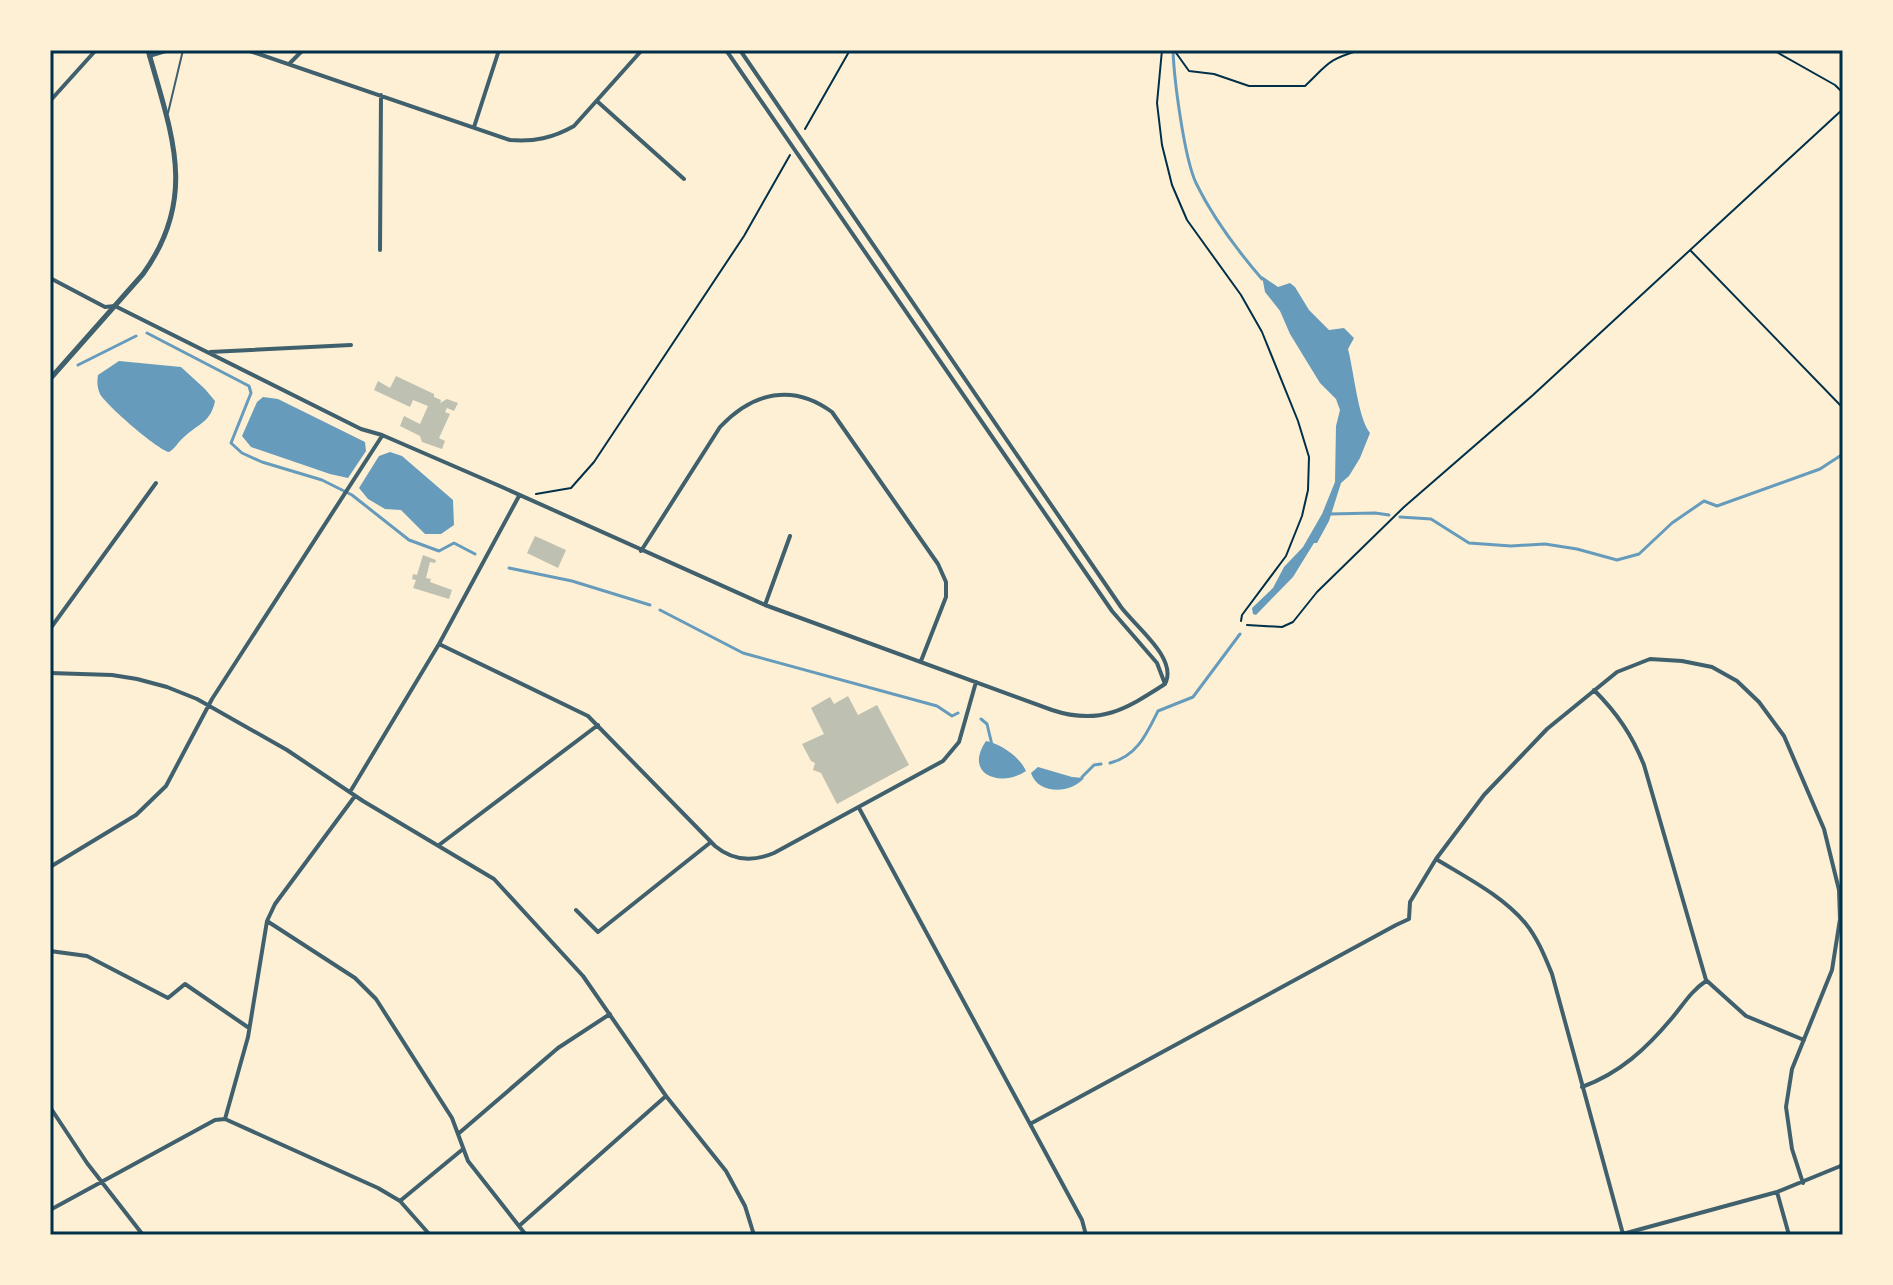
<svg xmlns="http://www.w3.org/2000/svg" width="1893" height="1285" font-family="'IBM Plex Sans',sans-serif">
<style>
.water{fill:#669bbc}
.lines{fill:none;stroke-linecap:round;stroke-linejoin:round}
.stream{stroke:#669bbc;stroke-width:3}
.building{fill:#bec0b2}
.path{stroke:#003049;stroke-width:2}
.service{stroke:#3f606c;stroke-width:2}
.minor{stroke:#3f606c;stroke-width:4}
.tertiary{stroke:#3f606c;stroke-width:5}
.neatline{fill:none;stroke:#003049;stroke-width:3}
</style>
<rect width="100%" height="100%" fill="#fdf0d5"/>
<!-- water -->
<path class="water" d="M 1262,276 L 1278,287 L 1290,283 L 1295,287 L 1309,310 L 1329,330 L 1344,328 L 1354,338 L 1348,349 C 1354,372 1358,418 1370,433 L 1360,458 L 1349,476 L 1341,483 L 1329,521 L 1317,543 L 1314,543 L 1293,577 L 1256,615 L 1253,614 L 1252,608 L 1273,588 L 1284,567 L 1303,547 L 1322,514 L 1335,482 L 1336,426 L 1340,410 L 1336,399 L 1320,383 L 1290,334 L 1280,311 L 1265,292 Z
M 119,361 L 181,367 L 205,389 L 215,401 C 211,422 198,424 184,437 C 177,443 176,448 169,452 C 158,450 106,405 100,394 C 97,387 97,382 98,375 Z
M 263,397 L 278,399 L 365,442 L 366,451 L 348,478 L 330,474 L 251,447 L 242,436 L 257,402 Z
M 390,452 L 402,456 L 453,500 L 454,525 L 441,534 L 425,534 L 401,510 L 385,509 L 368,499 L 359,488 L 379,456 Z
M 986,741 C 1001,744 1020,757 1026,771 C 1001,788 963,775 986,741 Z
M 1038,767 L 1072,777 L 1084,778 C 1071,794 1038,795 1031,773 Z"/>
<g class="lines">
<!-- stream -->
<path class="stream" d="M 1173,50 C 1174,79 1184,157 1196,183 C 1213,218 1237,250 1262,279
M 147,333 L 249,386 L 251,393 L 231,443 L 242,453 L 262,462 L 322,480 L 352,495 L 409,540 L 439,551 L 454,543 L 475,554
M 78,365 L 136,336
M 1329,514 L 1375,513 L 1389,515
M 1400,517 L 1431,519 L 1469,543 L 1511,546 L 1545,544 L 1577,549 L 1617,560 L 1639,554 L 1672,523 L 1704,501 L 1717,506 L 1820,469 L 1843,454
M 509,568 L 572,581 L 650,605
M 660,610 L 743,653 L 937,706 L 952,716 L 958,713
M 981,719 L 987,724 L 992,745
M 1110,763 C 1137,756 1146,735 1158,711 L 1193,697 L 1240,634
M 1082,777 L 1094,765 L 1101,764"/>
</g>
<!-- building -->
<path class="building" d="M 396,376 L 434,394 L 434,397 L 441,400 L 440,403 L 447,399 L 458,403 L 454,411 L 447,408 L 445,412 L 450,414 L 439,438 L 445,441 L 442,449 L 422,442 L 420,436 L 400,426 L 404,416 L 420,424 L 428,406 L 413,400 L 410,407 L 374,390 L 378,381 L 390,388 Z
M 535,536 L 566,550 L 558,568 L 527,553 Z
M 423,555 L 436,560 L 435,563 L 430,562 L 426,578 L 431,579 L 430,582 L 452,590 L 449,599 L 413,588 L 416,580 L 412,579 L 413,574 L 417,575 Z
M 848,696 L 858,715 L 877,705 L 909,765 L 837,804 L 821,773 L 813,770 L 815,763 L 811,761 L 802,744 L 824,734 L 811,708 L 830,697 L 834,704 Z"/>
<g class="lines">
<!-- path -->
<path class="path" d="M 1162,50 L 1157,103 L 1162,145 L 1172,185 L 1187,220 L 1241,295 L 1262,332 L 1298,421 L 1309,457 L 1308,490 L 1302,516 L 1286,556 L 1242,615 L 1241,621
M 1174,50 L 1189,71 L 1214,74 L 1249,86 L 1305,86 C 1329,63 1327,60 1360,50
M 1773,50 L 1835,85 L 1843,93
M 805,129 L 850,50
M 1691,251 L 1843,408
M 536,494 L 571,488 L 594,462 L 744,236 L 790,155
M 1247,625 L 1282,627 L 1293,622 L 1317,592 L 1404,507 L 1533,395 L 1843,109"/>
<!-- service -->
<path class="service" d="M 168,113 L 183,50"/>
<!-- minor -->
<path class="minor" d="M 247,50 L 510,140 C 534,142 553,138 574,126 L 642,50
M 726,50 L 1112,611 L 1157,663 L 1165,684
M 740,50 L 1121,607 C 1136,627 1176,657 1166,682
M 149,56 L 169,50
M 290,63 L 303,50
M 50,101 L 96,50
M 598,102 L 684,179
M 474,127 L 499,50
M 380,250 L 381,95
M 50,278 L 105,307 L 115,306 L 361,429 L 382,435 L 502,487 L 765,605 L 1052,710 C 1100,726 1126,709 1165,684
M 210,352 L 351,345
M 641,551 L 720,427 C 753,392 793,383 832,412 L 938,564 L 946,582 L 946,597 L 921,661
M 765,605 L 790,536
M 50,629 L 156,483
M 439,644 L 588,716 L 715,846 C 733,861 753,862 774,853 L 943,761 L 959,742 L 976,682
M 50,673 L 112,675 L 137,679 L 167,687 L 197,699 L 287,750 L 363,801 L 494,879 L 583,976 L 666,1096 L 726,1171 L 745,1206 L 754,1235
M 1594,690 C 1617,713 1632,735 1644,765 L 1706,980 L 1746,1016 L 1804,1040
M 350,792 L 439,644 L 519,496
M 859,808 L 1082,1220 L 1086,1235
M 439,845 L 598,725
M 1436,859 C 1467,878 1503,896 1526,924 C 1538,939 1545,957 1552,974 L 1623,1234
M 50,867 L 136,815 L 166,786 L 212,699 L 382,436
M 576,910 L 598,932 L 711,842
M 267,921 L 355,978 L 376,999 L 452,1118 L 468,1161 L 526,1235
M 50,951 L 87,956 L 168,998 L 185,984 L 249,1028
M 1582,1087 C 1620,1073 1646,1049 1672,1018 C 1683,1005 1691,991 1706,981
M 50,1107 L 87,1163 L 143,1235
M 225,1119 L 248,1037 L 267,921 L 275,904 L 355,796
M 1030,1124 L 1396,925 L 1409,919 L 1410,902 L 1436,859 L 1484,795 L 1547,729 L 1617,672 L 1650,659 L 1682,661 L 1712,667 L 1737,681 L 1759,702 L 1784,736 L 1824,829 L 1839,890 L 1840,919 L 1832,970 L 1792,1069 L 1786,1107 L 1792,1149 L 1803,1183
M 458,1134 L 558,1048 L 610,1014
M 1777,1192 L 1789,1235
M 400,1201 L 463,1149
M 50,1210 L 215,1120 L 225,1119 L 378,1188 L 400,1201 L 430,1235
M 519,1226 L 666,1096
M 1619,1235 L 1777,1192 L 1843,1165"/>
<!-- tertiary -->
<path class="tertiary" d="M 50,379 L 143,274 C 199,196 171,133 148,50"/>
</g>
<!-- border -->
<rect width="1893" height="1285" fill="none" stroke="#fdf0d5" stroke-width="104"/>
<rect x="52" y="52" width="1789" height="1181" class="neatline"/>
</svg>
